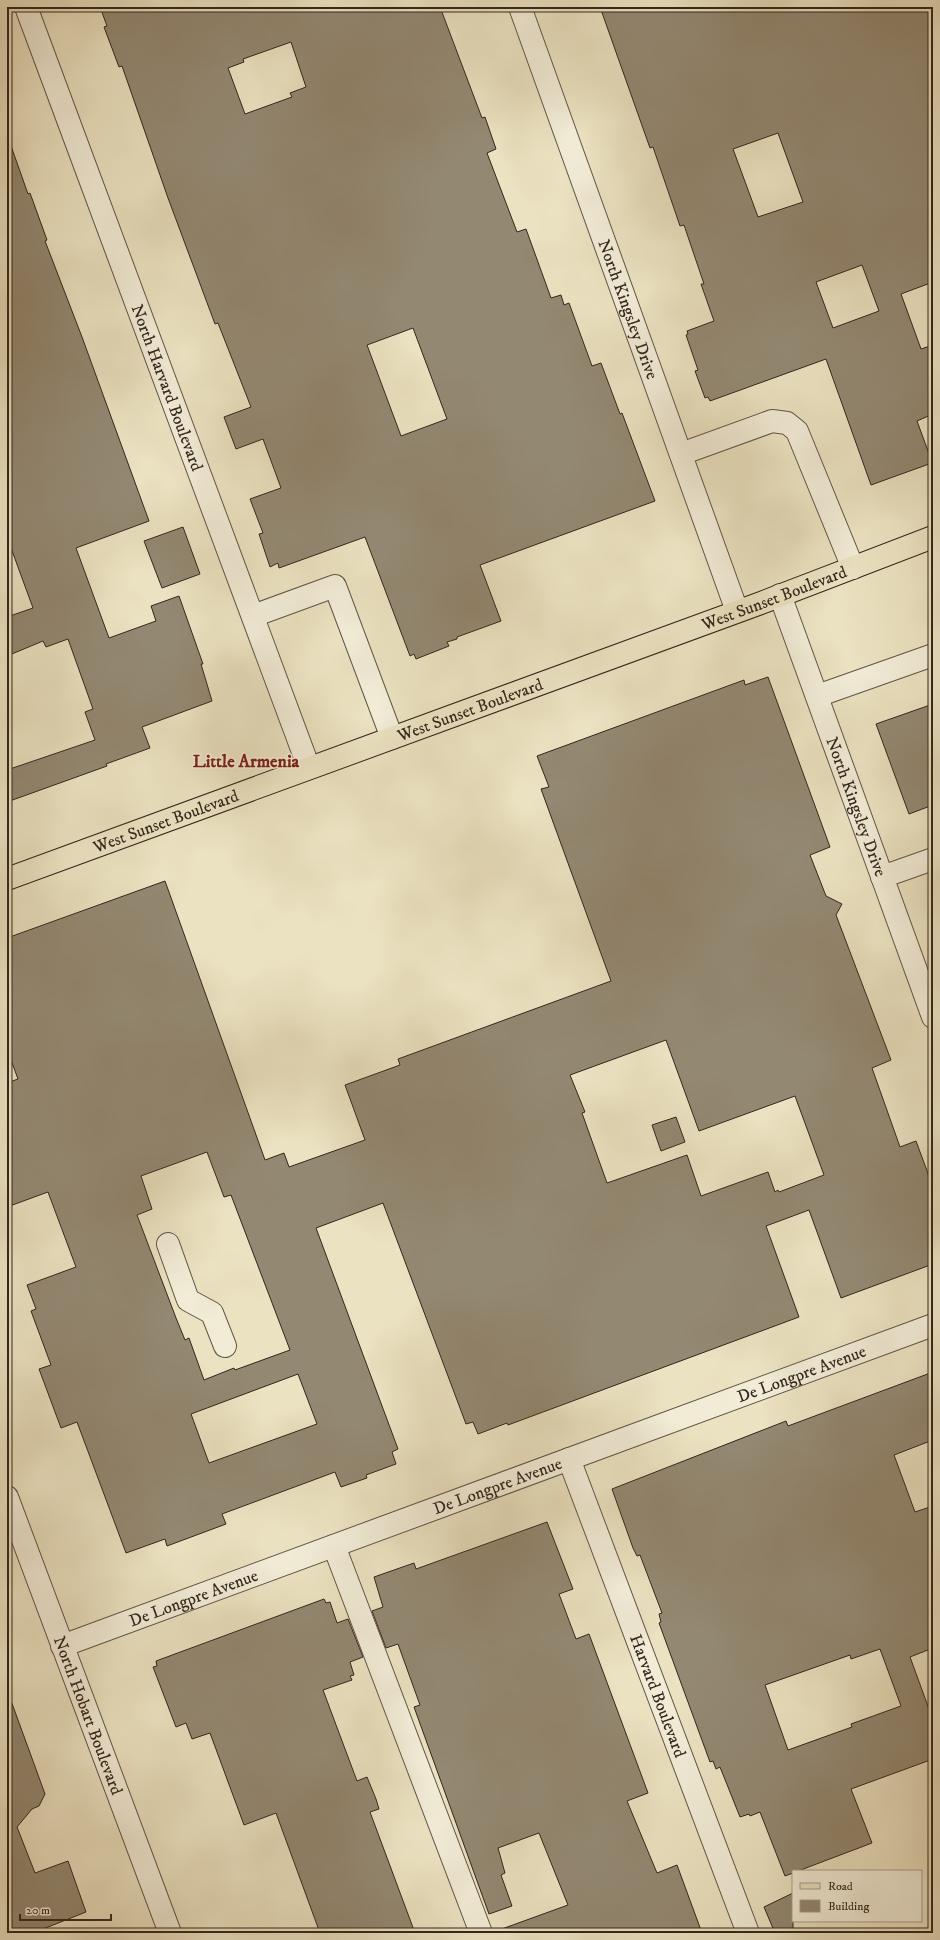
<svg xmlns="http://www.w3.org/2000/svg" width="940" height="1940" font-family="'IM FELL DW Pica',serif">
<style>
.building{fill:#938872;stroke:#33261d;fill-rule:evenodd}
.lines{fill:none;stroke-linecap:round;stroke-linejoin:round}
.minor-casing{stroke:#615546;stroke-width:24}
.major-casing{stroke:#33261d;stroke-width:24}
.minor{stroke:#f2ecd7;stroke-width:22}
.major{stroke:#ebe2c1;stroke-width:22}
.labels{text-anchor:middle;stroke-width:3;stroke-linejoin:round;paint-order:stroke}
.street-label{font-size:17px;fill:#33261d;stroke:#f2ecd7}
.neighbourhood-label{font-size:18px;font-weight:bold;fill:#7a1f14;stroke:#f2ecd7}
</style>
<rect width="100%" height="100%" fill="#ebe2c1"/>
<filter id="stains"><feTurbulence type="fractalNoise" baseFrequency=".005" numOctaves="4"/><feColorMatrix values="0 0 0 0 .2 0 0 0 0 .09 0 0 0 0 .02 0 0 0 .5 -.17"/></filter>
<radialGradient id="worn" r=".72"><stop offset=".6" stop-color="#630" stop-opacity="0"/><stop offset="1" stop-color="#630" stop-opacity=".3"/></radialGradient>
<!-- building -->
<path class="building" d="M 100,7 L 440,7 L 482,118 L 485,117 L 496,149 L 487,153 L 517,232 L 526,229 L 551,298 L 561,295 L 564,305 L 569,303 L 592,366 L 601,363 L 620,414 L 622,413 L 655,501 L 480,565 L 501,621 L 457,637 L 457,639 L 447,642 L 449,646 L 416,659 L 414,654 L 410,656 L 365,537 L 279,568 L 278,563 L 270,567 L 259,534 L 263,533 L 250,499 L 281,488 L 263,439 L 236,449 L 224,417 L 251,407 L 218,323 L 215,324 L 168,198 L 122,66 L 119,67 L 104,27 L 107,26 ZM 291,42 L 306,87 L 290,93 L 292,97 L 245,114 L 228,68 L 244,62 L 243,59 ZM 413,328 L 447,419 L 401,436 L 367,345 Z
M 600,7 L 933,7 L 933,282 L 901,294 L 921,349 L 933,345 L 933,414 L 917,421 L 932,462 L 929,464 L 871,485 L 826,359 L 710,401 L 708,397 L 705,398 L 695,371 L 698,370 L 686,335 L 688,334 L 687,331 L 714,321 L 701,284 L 704,284 L 684,225 L 680,226 L 653,147 L 650,148 ZM 778,133 L 803,202 L 758,217 L 733,149 ZM 862,265 L 879,311 L 833,328 L 816,282 Z
M 7,143 L 10,143 L 28,194 L 30,193 L 47,240 L 45,241 L 82,337 L 149,521 L 76,548 L 109,638 L 156,621 L 151,606 L 179,596 L 203,664 L 201,664 L 212,701 L 142,727 L 150,748 L 106,764 L 107,766 L 7,802 L 7,770 L 95,740 L 85,712 L 93,709 L 68,639 L 46,647 L 43,641 L 7,656 L 7,617 L 33,608 L 7,537 Z
M 183,527 L 200,574 L 162,588 L 144,541 Z
M 768,677 L 830,847 L 810,855 L 826,896 L 842,904 L 836,915 L 891,1060 L 872,1068 L 900,1147 L 916,1141 L 933,1187 L 933,1264 L 841,1298 L 809,1210 L 766,1226 L 799,1317 L 508,1425 L 507,1423 L 478,1434 L 473,1422 L 466,1424 L 383,1203 L 316,1228 L 398,1449 L 392,1452 L 396,1464 L 366,1475 L 367,1478 L 341,1487 L 335,1472 L 222,1514 L 226,1524 L 167,1546 L 165,1539 L 126,1553 L 77,1422 L 61,1428 L 39,1369 L 51,1365 L 31,1311 L 36,1309 L 27,1285 L 76,1267 L 48,1192 L 7,1207 L 7,1083 L 18,1079 L 7,1049 L 7,938 L 165,881 L 265,1160 L 284,1153 L 289,1167 L 365,1140 L 345,1085 L 400,1065 L 398,1059 L 611,981 L 541,789 L 549,787 L 537,756 L 744,680 L 745,685 ZM 666,1040 L 699,1131 L 795,1096 L 824,1175 L 779,1192 L 778,1190 L 775,1192 L 768,1172 L 701,1196 L 687,1155 L 607,1183 L 582,1113 L 585,1112 L 570,1075 ZM 207,1152 L 224,1197 L 231,1195 L 290,1350 L 235,1370 L 234,1368 L 204,1380 L 189,1338 L 185,1340 L 176,1318 L 137,1215 L 152,1209 L 141,1176 ZM 298,1374 L 317,1424 L 209,1463 L 191,1414 Z
M 933,704 L 933,805 L 909,814 L 876,724 Z
M 676,1117 L 685,1142 L 661,1151 L 652,1125 Z
M 933,1372 L 933,1440 L 894,1455 L 915,1512 L 933,1506 L 933,1648 L 910,1657 L 933,1720 L 933,1759 L 851,1789 L 872,1843 L 798,1871 L 793,1871 L 793,1873 L 785,1876 L 760,1812 L 750,1816 L 749,1814 L 740,1817 L 720,1767 L 716,1769 L 713,1761 L 710,1762 L 659,1623 L 661,1622 L 659,1614 L 662,1613 L 640,1555 L 637,1556 L 633,1548 L 612,1489 L 786,1421 L 788,1426 ZM 880,1649 L 901,1706 L 851,1724 L 852,1727 L 788,1750 L 765,1685 L 850,1655 L 851,1659 Z
M 547,1522 L 573,1589 L 559,1594 L 576,1639 L 589,1634 L 648,1793 L 627,1801 L 657,1873 L 677,1865 L 702,1933 L 500,1933 L 499,1930 L 568,1905 L 539,1833 L 498,1848 L 505,1873 L 501,1875 L 512,1906 L 489,1914 L 414,1707 L 420,1705 L 398,1644 L 386,1648 L 372,1611 L 383,1607 L 374,1577 L 414,1563 L 416,1569 Z
M 324,1599 L 326,1603 L 330,1602 L 337,1623 L 348,1619 L 363,1657 L 350,1662 L 354,1675 L 350,1676 L 352,1680 L 323,1690 L 357,1781 L 367,1777 L 376,1799 L 379,1809 L 370,1812 L 415,1933 L 320,1933 L 276,1813 L 244,1825 L 210,1733 L 192,1739 L 186,1723 L 176,1727 L 153,1667 L 157,1666 L 156,1661 Z
M 10,1698 L 45,1794 L 39,1806 L 32,1809 L 17,1827 L 35,1873 L 68,1861 L 86,1912 L 33,1933 L 7,1933 L 7,1699 Z
M 793,1893 L 793,1933 L 775,1933 L 764,1907 Z"/>
<g class="lines">
<defs>
<g id="minor">
<path id="s1" d="M 26,7 L 309,768"/>
<path id="s2" d="M 520,7 L 737,611"/>
<path d="M 681,454 L 772,421 L 787,423 L 797,431 L 853,568"/>
<path id="s3" d="M 780,595 L 933,1017"/>
<path d="M 253,616 L 335,586 L 392,738"/>
<path d="M 817,696 L 933,655"/>
<path d="M 882,877 L 933,859"/>
<path d="M 168,1244 L 188,1300 L 212,1313 L 225,1346"/>
<path id="s4" d="M 569,1459 L 748,1933"/>
<path id="s5" d="M 7,1497 L 170,1933"/>
<path d="M 334,1546 L 481,1933"/>
<path id="s6" d="M 62,1646 L 933,1325"/>
</g>
<g id="major">
<path id="s7" d="M 7,879 L 761,603 L 933,537"/>
</g>
</defs>
<!-- minor casing -->
<use href="#minor" class="minor-casing"/>
<!-- major casing -->
<use href="#major" class="major-casing"/>
<!-- minor -->
<use href="#minor" class="minor"/>
<!-- major -->
<use href="#major" class="major"/>
</g>
<g class="labels">
<!-- street labels -->
<g class="street-label">
<text dy="6" stroke="none"><textPath href="#s2" startOffset="321">North Kingsley Drive</textPath></text>
<text dy="6" stroke="none"><textPath href="#s1" startOffset="406">North Harvard Boulevard</textPath></text>
<text dy="6" stroke="none"><textPath href="#s7" startOffset="817">West Sunset Boulevard</textPath></text>
<text dy="6" stroke="none"><textPath href="#s7" startOffset="493">West Sunset Boulevard</textPath></text>
<text dy="6" stroke="none"><textPath href="#s3" startOffset="225">North Kingsley Drive</textPath></text>
<text dy="6" stroke="none"><textPath href="#s7" startOffset="169">West Sunset Boulevard</textPath></text>
<text dy="6" stroke="none"><textPath href="#s6" startOffset="788">De Longpre Avenue</textPath></text>
<text dy="6" stroke="none"><textPath href="#s6" startOffset="464">De Longpre Avenue</textPath></text>
<text dy="6" stroke="none"><textPath href="#s6" startOffset="140">De Longpre Avenue</textPath></text>
<text dy="6" stroke="none"><textPath href="#s4" startOffset="253">Harvard Boulevard</textPath></text>
<text dy="6" stroke="none"><textPath href="#s5" startOffset="233">North Hobart Boulevard</textPath></text>
</g>
<!-- neighbourhood labels -->
<g class="neighbourhood-label">
<text x="246" y="767">Little Armenia</text>
</g>
</g>
<!-- margin -->
<rect width="940" height="1940" fill="none" stroke="#ebe2c1" stroke-width="24"/>
<rect x="8" y="8" width="924" height="1924" fill="none" stroke="#33261d" stroke-width="2"/>
<rect x="12" y="12" width="916" height="1916" fill="none" stroke="#33261d"/>
<!-- legend -->
<rect x="792" y="1870" width="130" height="52" fill="#f2ecd7" stroke="#a69d8d"/>
<rect x="800" y="1883" width="20" height="6" fill="#ebe2c1" stroke="#a69d8d"/>
<text x="828" y="1890" font-size="12" fill="#33261d">Road</text>
<rect x="800" y="1900" width="20" height="12" fill="#938872" stroke="#a69d8d"/>
<text x="828" y="1910" font-size="12" fill="#33261d">Building</text>
<!-- scale -->
<path d="M20 1914v6h91v-6" fill="none" stroke="#33261d" stroke-width="2"/>
<text x="26" y="1914" font-size="12" fill="#33261d" stroke="#f2ecd7" stroke-width="3" paint-order="stroke">20 m</text>
<rect width="100%" height="100%" filter="url(#stains)"/>
<rect width="100%" height="100%" fill="url(#worn)"/>
</svg>
